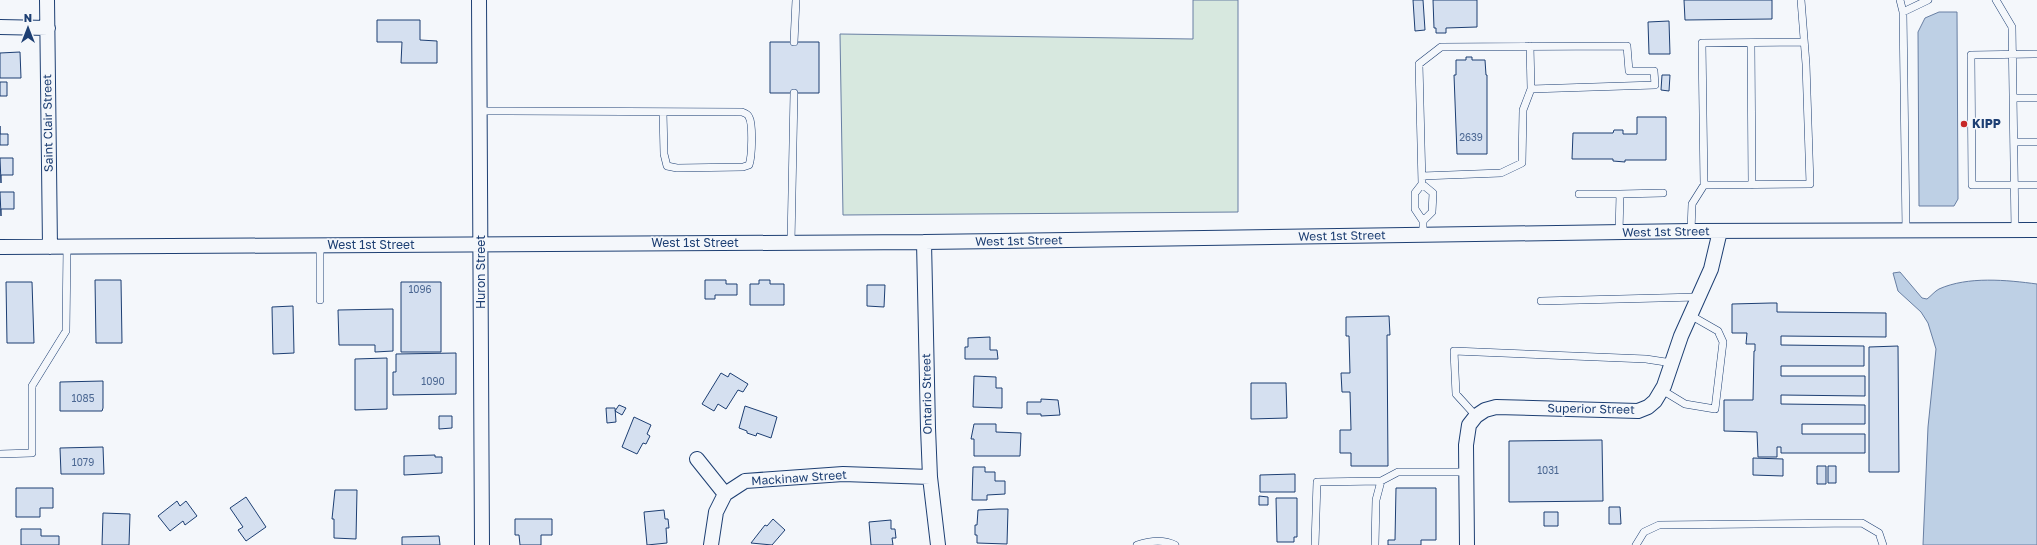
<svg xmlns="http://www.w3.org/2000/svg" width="2037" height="545" font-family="'Golos Text',sans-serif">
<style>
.green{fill:#d7e8df;stroke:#687fa3}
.water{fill:#bed0e5;stroke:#687fa3}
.building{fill:#d5e0f0;stroke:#1d3f73}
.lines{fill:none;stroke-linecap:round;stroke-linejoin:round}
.service-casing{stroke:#1d3f73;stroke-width:8}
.minor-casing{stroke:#1d3f73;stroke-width:16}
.service{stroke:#f4f7fb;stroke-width:7}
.minor{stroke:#f4f7fb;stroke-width:14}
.poi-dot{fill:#c62828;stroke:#f4f7fb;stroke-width:1.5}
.labels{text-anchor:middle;stroke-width:3;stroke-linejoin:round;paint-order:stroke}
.number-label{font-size:10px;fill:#4b6792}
.street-label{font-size:12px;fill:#1d3f73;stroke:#f4f7fb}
.poi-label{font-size:12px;font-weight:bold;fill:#1d3f73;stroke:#f4f7fb;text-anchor:start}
</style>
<rect width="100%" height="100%" fill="#f4f7fb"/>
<!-- green -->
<path class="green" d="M 1193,0 L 1238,0 L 1238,212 L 843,215 L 840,34 L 1193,39 Z"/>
<!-- water -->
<path class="water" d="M 1939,12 L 1957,12 L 1958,199 L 1954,206 L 1919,206 L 1918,32 L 1925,18 Z
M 1900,272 L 1922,298 L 1927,299 C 1931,296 1935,291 1939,289 C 1968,276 2007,280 2037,284 L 2037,545 L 1923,545 L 1928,427 L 1936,349 L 1928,323 L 1921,312 L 1898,291 L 1893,273 Z"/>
<!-- building -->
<path class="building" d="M 1413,0 L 1423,0 L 1425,30 L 1415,31 Z
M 1433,0 L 1477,0 L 1477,27 L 1446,28 L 1446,33 L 1436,33 L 1436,28 L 1434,28 Z
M 1684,0 L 1772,0 L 1772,19 L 1685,20 Z
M 377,20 L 420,20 L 420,40 L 437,41 L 437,63 L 401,63 L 402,42 L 377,42 Z
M 1669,21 L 1670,54 L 1649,54 L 1648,22 Z
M 770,42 L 819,42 L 819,93 L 770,93 Z
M 20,52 L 21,78 L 0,78 L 0,53 Z
M 1466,57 L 1472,57 L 1472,60 L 1485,60 L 1486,75 L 1487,75 L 1487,154 L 1457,154 L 1454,75 L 1456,75 L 1456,60 L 1466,60 Z
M 1662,75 L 1670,75 L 1669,91 L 1661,90 Z
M 0,82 L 7,82 L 7,96 L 0,96 Z
M 1637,117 L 1666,117 L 1666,160 L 1625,160 L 1625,162 L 1613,161 L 1613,159 L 1572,159 L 1573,133 L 1613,133 L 1614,130 L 1623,130 L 1623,134 L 1637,134 Z
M 0,126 L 0,134 L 8,134 L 8,145 L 0,145 Z
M 0,158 L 13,158 L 13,175 L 1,175 L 1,183 Z
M 0,192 L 14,192 L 14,209 L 1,209 L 1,216 Z
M 95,280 L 121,280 L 122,343 L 96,343 Z
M 705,280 L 726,280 L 726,284 L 737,284 L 737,295 L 715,295 L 715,299 L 705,299 Z
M 759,280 L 770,280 L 770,284 L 784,284 L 784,305 L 750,305 L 750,284 L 759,284 Z
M 6,282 L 32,282 L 34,343 L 7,343 Z
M 401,282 L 441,282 L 441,352 L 401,352 Z
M 867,285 L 885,285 L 884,307 L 867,306 Z
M 1771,303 L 1777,303 L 1777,312 L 1886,313 L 1886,337 L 1781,336 L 1781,345 L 1864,346 L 1864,366 L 1781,366 L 1781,376 L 1865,376 L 1865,396 L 1781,395 L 1781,404 L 1865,405 L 1865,424 L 1802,424 L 1802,434 L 1865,434 L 1865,453 L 1781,453 L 1781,447 L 1777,447 L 1777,457 L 1758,457 L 1757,432 L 1724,431 L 1724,400 L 1753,400 L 1754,351 L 1755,351 L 1755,344 L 1746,344 L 1747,333 L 1732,333 L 1732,304 Z
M 293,306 L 294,353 L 273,354 L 272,307 Z
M 393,309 L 393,351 L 375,352 L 375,345 L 339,345 L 338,310 Z
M 1389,316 L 1390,335 L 1387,335 L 1388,466 L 1351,466 L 1351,453 L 1340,453 L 1340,430 L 1351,430 L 1350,392 L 1342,392 L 1341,373 L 1350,373 L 1349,336 L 1346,336 L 1346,317 Z
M 990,337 L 990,350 L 997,350 L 998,359 L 965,359 L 965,347 L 968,347 L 968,338 Z
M 1898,346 L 1899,472 L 1869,472 L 1869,347 Z
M 456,353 L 456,394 L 393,395 L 393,372 L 396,372 L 396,354 Z
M 387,358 L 387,409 L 355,410 L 355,359 Z
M 721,373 L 728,377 L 730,373 L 748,384 L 743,392 L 738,390 L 726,409 L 718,404 L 714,411 L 702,404 Z
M 974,376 L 996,377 L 996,388 L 1002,388 L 1002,408 L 973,407 Z
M 103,381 L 103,408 L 102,411 L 60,411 L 60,382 Z
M 1251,383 L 1286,383 L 1287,418 L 1251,419 Z
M 1041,399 L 1058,400 L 1060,415 L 1041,416 L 1041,414 L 1027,414 L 1027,402 L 1041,402 Z
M 619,405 L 626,408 L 622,415 L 615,411 Z
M 745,406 L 777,417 L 771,438 L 757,433 L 756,436 L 747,433 L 747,431 L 739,428 Z
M 606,408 L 615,408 L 616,422 L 607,423 Z
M 439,416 L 452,416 L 452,428 L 439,429 Z
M 634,417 L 651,425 L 647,434 L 650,436 L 646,444 L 643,443 L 637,454 L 622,447 Z
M 974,424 L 996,424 L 996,432 L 1021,433 L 1020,456 L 974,456 L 974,439 L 971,439 Z
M 1602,440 L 1603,501 L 1509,502 L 1509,441 Z
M 103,447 L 104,474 L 61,474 L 60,448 Z
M 435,455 L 435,457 L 442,457 L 442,473 L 404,475 L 404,456 Z
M 1753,458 L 1783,459 L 1783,476 L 1753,475 Z
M 1817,466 L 1826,466 L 1826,484 L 1817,484 Z
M 1828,466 L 1836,466 L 1836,483 L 1828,483 Z
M 973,467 L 985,467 L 985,472 L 995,472 L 995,481 L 1005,481 L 1005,494 L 987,495 L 987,500 L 972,500 Z
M 1295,474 L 1295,492 L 1260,492 L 1260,475 Z
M 16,488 L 53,488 L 53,508 L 40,508 L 40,517 L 16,517 Z
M 1396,488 L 1436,488 L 1436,540 L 1421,540 L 1421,545 L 1388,545 L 1388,540 L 1395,540 Z
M 335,490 L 357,490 L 356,539 L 334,538 L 334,519 L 332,519 Z
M 1259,496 L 1268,497 L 1268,505 L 1259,505 Z
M 246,497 L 266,527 L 246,541 L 238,530 L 243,527 L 230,508 Z
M 1276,498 L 1297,498 L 1297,537 L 1294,537 L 1294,542 L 1277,542 Z
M 177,501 L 180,506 L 186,501 L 197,516 L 185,525 L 183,521 L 170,531 L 158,516 Z
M 1609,507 L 1620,507 L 1621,524 L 1609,524 Z
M 999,509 L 1008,509 L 1007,544 L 977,543 L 977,535 L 975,535 L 975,525 L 977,525 L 978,510 Z
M 664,510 L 665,519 L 668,519 L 669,528 L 666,528 L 667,543 L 647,545 L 644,512 Z
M 1544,512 L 1558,512 L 1558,526 L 1544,526 Z
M 103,513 L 130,514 L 129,545 L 102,545 Z
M 515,519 L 552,519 L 552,535 L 541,535 L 541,545 L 520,545 L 519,535 L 515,535 Z
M 773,519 L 785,530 L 772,545 L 751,543 L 765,525 L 767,526 Z
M 891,520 L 891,529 L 895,529 L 896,538 L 892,538 L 893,545 L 871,545 L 869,522 Z
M 21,529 L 41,529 L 41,536 L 59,536 L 59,545 L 21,545 Z
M 439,536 L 440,545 L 402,545 L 402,537 Z"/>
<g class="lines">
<defs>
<path id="service" d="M 1900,0 L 1903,12 L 1906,230
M 1996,0 L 2012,27 L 2015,230
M 1903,12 L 1928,0
M 794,42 L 796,0
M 1751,43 L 1752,185
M 1530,46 L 1531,89
M 2037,54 L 1971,55 L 1972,185 L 2037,185
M 2013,98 L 2037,98
M 480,111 L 742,112 C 745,113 748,114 749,117 C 753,124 752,157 749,165 L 743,167 L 677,168 L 667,166 L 664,154 L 663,112
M 2014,142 L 2037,142
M 1422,176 L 1501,173 L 1522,163 L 1523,110 L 1531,89 L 1655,85 L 1654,71 L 1629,71 L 1627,46 L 1441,47 L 1419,64 L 1422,184 L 1415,193 L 1415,209 L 1423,221 L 1423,235
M 1422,184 L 1433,193 L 1432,212 L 1423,221
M 1704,185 L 1810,184 L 1806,64 L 1801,0
M 1579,194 L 1620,194 L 1619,233
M 1620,194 L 1663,193
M 1691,231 L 1692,204 L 1704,185 L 1702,43 L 1804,42
M 791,242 L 794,93
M 320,245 L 320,300
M 1541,301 L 1698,297
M 1662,390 L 1685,404 L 1715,409 L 1723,342 L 1718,331 L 1690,315
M 1476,416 L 1456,394 L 1454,351 L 1646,359 L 1672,363
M 0,454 L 32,453 L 32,386 L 66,331 L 67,247
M 1381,481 L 1398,472 L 1467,472
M 1137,545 C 1149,541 1163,539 1175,545
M 1315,545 L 1317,482 L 1381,481 L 1376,500 L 1375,545
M 1636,545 L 1644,532 L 1659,525 L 1862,523 L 1879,533 L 1883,545"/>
<path id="minor" d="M 47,0 L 50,247
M 479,0 L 482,545
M 0,27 L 48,28
M 924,242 L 928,428 L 930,477 L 938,545
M 0,247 L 924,242 L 1691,231 L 2037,230
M 697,459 L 725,494
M 711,545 L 716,512 L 725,494 L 745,481 L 843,474 L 930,477
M 1467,545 L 1466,445 L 1469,425 L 1476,416 L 1485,410 L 1496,407 L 1638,411 L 1648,407 L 1655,401 L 1664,386 L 1681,336 L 1711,269 L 1720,231"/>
</defs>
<!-- service casing -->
<use href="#service" class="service-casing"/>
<!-- minor casing -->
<use href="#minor" class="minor-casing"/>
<!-- service -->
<use href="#service" class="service"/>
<!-- minor -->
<use href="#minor" class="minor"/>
</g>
<!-- markers -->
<circle class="poi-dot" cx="1964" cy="124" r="4"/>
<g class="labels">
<!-- number labels -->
<g class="number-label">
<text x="1471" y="141">2639</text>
<text x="420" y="293">1096</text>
<text x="433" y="385">1090</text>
<text x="83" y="402">1085</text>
<text x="83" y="466">1079</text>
<text x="1548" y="474">1031</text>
</g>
<!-- street labels -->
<g class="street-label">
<text transform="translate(48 123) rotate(-91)" y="4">Saint Clair Street</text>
<text transform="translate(1666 232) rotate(-1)" y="4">West 1st Street</text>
<text transform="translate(1342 236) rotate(-1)" y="4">West 1st Street</text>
<text transform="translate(1019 241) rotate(-1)" y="4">West 1st Street</text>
<text x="695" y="247">West 1st Street</text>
<text x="371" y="249">West 1st Street</text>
<text transform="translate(481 272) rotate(-90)" y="4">Huron Street</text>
<text transform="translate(927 394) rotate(-91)" y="4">Ontario Street</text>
<text transform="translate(1591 409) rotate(1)" y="4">Superior Street</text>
<text transform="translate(799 478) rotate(-4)" y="4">Mackinaw Street</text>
</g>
<!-- poi labels -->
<g class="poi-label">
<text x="1972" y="128">KIPP</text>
</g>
</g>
<!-- north arrow -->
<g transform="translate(28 28)" stroke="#f4f7fb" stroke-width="3" paint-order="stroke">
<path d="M0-3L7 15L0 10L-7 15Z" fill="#1d3f73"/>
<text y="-6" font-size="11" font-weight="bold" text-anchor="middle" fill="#1d3f73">N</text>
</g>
</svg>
